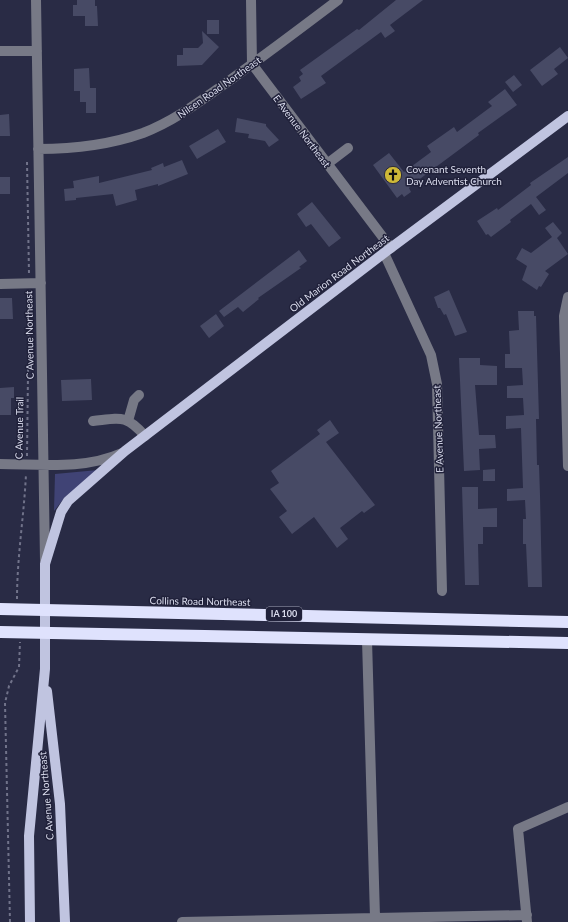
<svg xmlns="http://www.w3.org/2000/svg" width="568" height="922" font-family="Lato,sans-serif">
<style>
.green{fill:#404375}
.building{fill:#474a65}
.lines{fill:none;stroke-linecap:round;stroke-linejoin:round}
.path{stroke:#71738a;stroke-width:2;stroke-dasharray:3 3;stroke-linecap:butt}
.minor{stroke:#777986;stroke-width:10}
.major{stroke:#c0c4e0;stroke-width:10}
.highway{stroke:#dfe2fd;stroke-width:12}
.labels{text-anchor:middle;stroke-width:3;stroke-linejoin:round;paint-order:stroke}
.shield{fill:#20213a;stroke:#a2a4b7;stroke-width:1}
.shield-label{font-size:9px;font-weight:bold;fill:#dadced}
.street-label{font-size:10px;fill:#dadced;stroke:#20213a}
.poi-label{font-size:10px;fill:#dadced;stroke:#20213a;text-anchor:start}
</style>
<rect width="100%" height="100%" fill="#292b45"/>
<!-- green -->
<path class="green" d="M 98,470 L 100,471 L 65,497 L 54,511 L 55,474 Z"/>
<!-- building -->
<path class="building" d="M 77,0 L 95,0 L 95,6 L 97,6 L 98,26 L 85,26 L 85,16 L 73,16 L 73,5 L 77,5 Z
M 396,0 L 423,0 L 390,25 L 395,31 L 385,38 L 381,32 L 321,76 L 326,83 L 301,99 L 293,87 L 301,81 L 299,77 L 303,74 L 300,70 L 357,29 L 359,30 Z
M 207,20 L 219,20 L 219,34 L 207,34 Z
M 202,31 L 219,47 L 202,65 L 177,66 L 177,55 L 183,55 L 183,48 L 198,48 L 203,43 Z
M 560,47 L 568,58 L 554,69 L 558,74 L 542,86 L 530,70 Z
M 89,68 L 90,88 L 96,88 L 96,113 L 86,113 L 86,102 L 80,102 L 80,91 L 74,91 L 74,69 Z
M 514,75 L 522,85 L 513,92 L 505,82 Z
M 505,89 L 517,105 L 478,133 L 479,135 L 413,184 L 409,188 L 411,192 L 404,197 L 402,194 L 397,198 L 373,165 L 389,153 L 404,172 L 431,152 L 427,146 L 454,127 L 457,132 L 492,106 L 488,102 Z
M 9,114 L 10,136 L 0,136 L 0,115 Z
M 237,118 L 266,124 L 266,126 L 279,140 L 269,147 L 265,141 L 248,138 L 249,134 L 235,132 Z
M 218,129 L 226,142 L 197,159 L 189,146 Z
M 568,157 L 568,173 L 536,197 L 546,210 L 539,215 L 531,204 L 510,220 L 511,222 L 491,237 L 488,234 L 486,235 L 477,221 L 497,208 L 498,210 L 531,185 L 530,183 Z
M 182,160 L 188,174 L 158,186 L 158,184 L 135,190 L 137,200 L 116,206 L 113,194 L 76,198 L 76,200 L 65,201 L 64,189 L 74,188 L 73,181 L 99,176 L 99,183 L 152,170 L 151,168 L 163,163 L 164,167 Z
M 0,177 L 10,177 L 10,194 L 0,194 Z
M 312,202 L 341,238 L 329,247 L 311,224 L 306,227 L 297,214 Z
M 553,222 L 562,233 L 557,238 L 568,254 L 545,271 L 549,274 L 541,287 L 539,286 L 537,290 L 522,280 L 527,266 L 516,259 L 522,248 L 531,253 L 552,237 L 545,228 Z
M 299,250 L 307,261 L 299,267 L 301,268 L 258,298 L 259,299 L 243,312 L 238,307 L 224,317 L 219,311 Z
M 449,290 L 467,332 L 455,336 L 446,314 L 444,315 L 440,308 L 438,308 L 434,297 Z
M 0,298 L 12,298 L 13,319 L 0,319 Z
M 518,311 L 534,311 L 534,316 L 536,316 L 539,419 L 536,419 L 537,465 L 539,465 L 540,495 L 542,587 L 528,587 L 526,544 L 523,544 L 523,519 L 526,519 L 525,500 L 507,501 L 507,489 L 523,488 L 521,428 L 506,429 L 506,416 L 524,415 L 523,398 L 507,398 L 507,386 L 523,385 L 522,368 L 505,368 L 505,354 L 510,354 L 509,331 L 519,330 Z
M 216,314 L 224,326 L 209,338 L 200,326 Z
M 459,358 L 480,358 L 480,365 L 497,366 L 497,385 L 475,385 L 479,435 L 495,435 L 496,448 L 479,449 L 480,470 L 464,471 Z
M 91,379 L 92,400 L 62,401 L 61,380 Z
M 14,387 L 14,398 L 11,398 L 11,415 L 0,415 L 0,388 Z
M 330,420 L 339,433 L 326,442 L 375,505 L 364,513 L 362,511 L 340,528 L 348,539 L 337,548 L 314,517 L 292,534 L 279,517 L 287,511 L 270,489 L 279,483 L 271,471 L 320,434 L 317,430 Z
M 495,469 L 495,481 L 483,481 L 483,470 Z
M 462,487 L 478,487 L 478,509 L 497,508 L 497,527 L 483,527 L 483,544 L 478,544 L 479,585 L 465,585 Z"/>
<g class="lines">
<!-- path -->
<path class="path" d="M 27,162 L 29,274
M 27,456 L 29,292
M 17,599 C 17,557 24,516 26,474
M 10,922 L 5,703 L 9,686 L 19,667 L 20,642"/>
<!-- minor -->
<path class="minor" d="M 36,0 L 45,560
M 251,0 L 252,64 L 391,248
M 0,51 L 37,51
M 38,149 C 74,149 109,145 143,133 C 174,121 199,102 226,83 C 264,56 301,28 338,0
M 327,164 L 348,148
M 384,253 L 431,355 L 437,384 L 442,591
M 0,284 L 41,283
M 568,297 L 564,316 L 568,466
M 93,421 C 120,418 126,414 145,436
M 128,421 L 134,400 L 139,395
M 0,464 C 40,464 84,470 122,453
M 367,640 L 375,917
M 182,922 L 527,915
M 527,922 L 518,829 L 568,807"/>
<!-- major -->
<path class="major" d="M 47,691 L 60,804 L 65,922
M 30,922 L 29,836 L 45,669 L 45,564 L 61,512 L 68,501 L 125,451 L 384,253 L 568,116"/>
<!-- highway -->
<path class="highway" d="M 0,609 L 568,622
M 0,632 L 568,643"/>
</g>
<!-- icons -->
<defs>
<symbol id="church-disc" viewBox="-11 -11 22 22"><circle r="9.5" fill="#ceb837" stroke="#20213a"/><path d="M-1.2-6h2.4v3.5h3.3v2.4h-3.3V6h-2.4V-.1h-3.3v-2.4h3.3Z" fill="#111"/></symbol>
</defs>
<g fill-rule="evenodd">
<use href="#church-disc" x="383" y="165" width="20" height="20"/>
</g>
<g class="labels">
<!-- shield labels -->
<rect class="shield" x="266" y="607" width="36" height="14" rx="3"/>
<g class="shield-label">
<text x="284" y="617">IA 100</text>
</g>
<!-- street labels -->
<g class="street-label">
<text transform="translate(219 87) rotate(-35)" y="4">Nilsen Road Northeast</text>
<text transform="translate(302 131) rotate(53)" y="4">E Avenue Northeast</text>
<text transform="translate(339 273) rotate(-37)" y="4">Old Marion Road Northeast</text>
<text transform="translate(29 335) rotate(-91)" y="4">C Avenue Northeast</text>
<text transform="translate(19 428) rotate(-89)" y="4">C Avenue Trail</text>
<text transform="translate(438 429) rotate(-92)" y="4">E Avenue Northeast</text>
<text transform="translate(200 601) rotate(1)" y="4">Collins Road Northeast</text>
<text transform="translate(46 796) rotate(-95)" y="4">C Avenue Northeast</text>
</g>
<!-- poi labels -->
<g class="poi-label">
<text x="406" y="173">Covenant Seventh<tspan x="406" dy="12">Day Adventist Church</tspan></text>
</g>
</g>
</svg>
